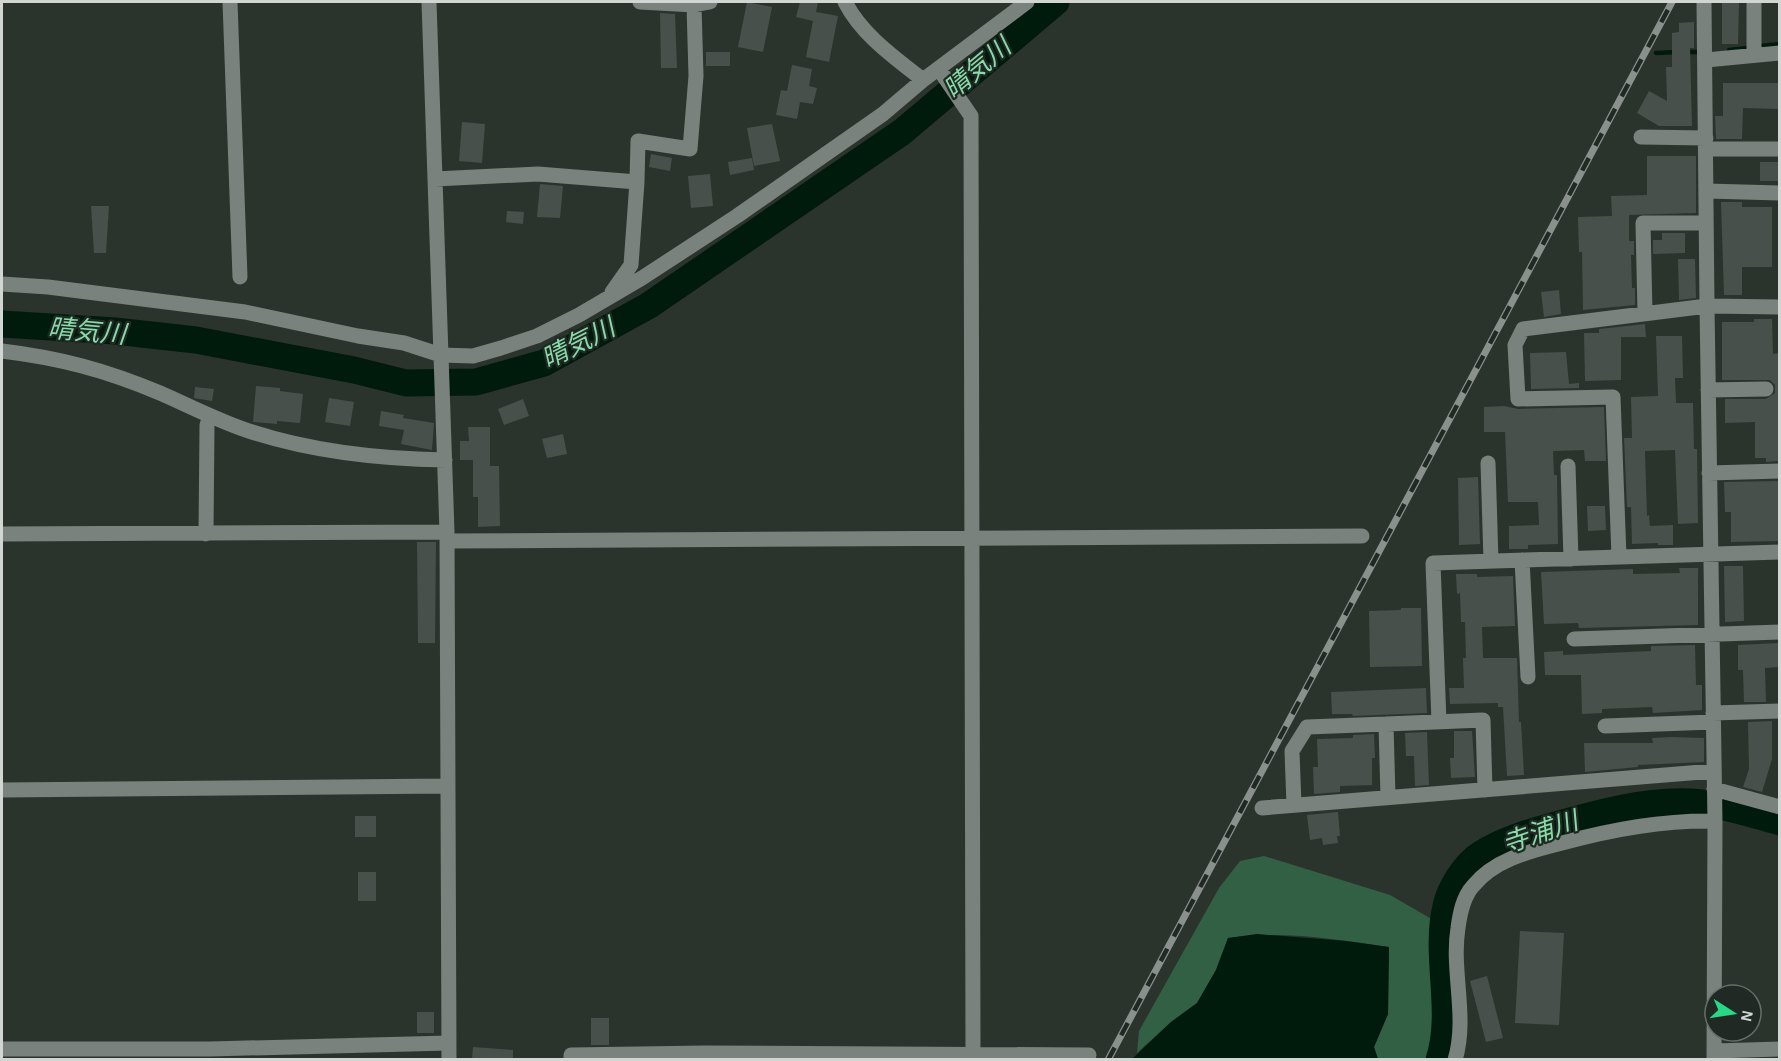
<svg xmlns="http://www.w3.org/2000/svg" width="1781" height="1061" font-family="'Alegreya Sans','Noto Sans JP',sans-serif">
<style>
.green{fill:#326045}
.water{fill:#001b0b}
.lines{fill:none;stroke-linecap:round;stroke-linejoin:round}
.stream{stroke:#001b0b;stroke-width:4.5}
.river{stroke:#001b0b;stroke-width:27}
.building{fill:#48504b}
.minor{stroke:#79827c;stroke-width:15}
.rail-casing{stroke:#8a908c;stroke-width:7}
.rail{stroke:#212924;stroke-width:4.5;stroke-dasharray:14;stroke-linecap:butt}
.labels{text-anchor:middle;stroke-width:4.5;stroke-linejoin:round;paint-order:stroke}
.water-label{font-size:26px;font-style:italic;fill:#87dca8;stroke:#212924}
</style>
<rect width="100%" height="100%" fill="#2b332d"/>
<!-- green -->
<path class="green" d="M 1264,856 L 1390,895 L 1449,929 C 1452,970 1461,1021 1447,1059 L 1378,1059 L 1374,1047 L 1388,1014 L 1389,947 C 1336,939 1281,930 1228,938 L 1216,970 L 1197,1003 L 1171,1022 L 1137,1053 L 1139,1031 L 1219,888 L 1240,861 Z"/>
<!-- water -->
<path class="water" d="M 1257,934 L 1346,941 L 1389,947 L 1388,1014 L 1374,1047 L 1378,1059 L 1132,1059 L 1171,1022 L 1197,1003 L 1216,970 L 1228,938 Z"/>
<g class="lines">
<!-- stream -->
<path class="stream" d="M 1761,46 L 1780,44
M 1729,50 L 1747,48
M 1685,52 L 1697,52
M 1656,53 L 1676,52"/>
<!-- river -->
<path class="river" d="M 2,324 L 115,331 L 196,340 L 354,370 L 406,383 L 476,382 L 544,363 L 648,306 L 902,132 L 1056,2
M 1439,1060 C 1455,1010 1434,957 1446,906 C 1450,888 1465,864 1481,854 C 1503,840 1527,833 1552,826 C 1597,813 1644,800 1691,802 C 1721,804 1751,814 1780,822"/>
</g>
<!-- building -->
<path class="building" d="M 747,2 L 772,7 L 763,52 L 738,47 Z
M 800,2 L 818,2 L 816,12 L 838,16 L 829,62 L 806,57 L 813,21 L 796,17 Z
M 1722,2 L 1739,2 L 1738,44 L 1722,44 Z
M 660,13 L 675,14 L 677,68 L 661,68 Z
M 1694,22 L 1694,48 L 1690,48 L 1692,126 L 1659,126 L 1637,113 L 1649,91 L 1667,101 L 1666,67 L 1672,67 L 1672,33 L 1679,32 L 1679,23 Z
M 706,52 L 730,52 L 730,66 L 706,66 Z
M 792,65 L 812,69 L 809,86 L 817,88 L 813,104 L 800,102 L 797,119 L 776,115 L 781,90 L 787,91 Z
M 1723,83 L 1779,83 L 1779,109 L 1743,108 L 1742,139 L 1716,139 L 1715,116 L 1723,116 Z
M 462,122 L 485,124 L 482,163 L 459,161 Z
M 772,124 L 780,161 L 754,166 L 747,128 Z
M 651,154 L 672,158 L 670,171 L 649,167 Z
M 1647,156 L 1696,156 L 1696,213 L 1629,215 L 1629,241 L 1634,241 L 1634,255 L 1631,255 L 1632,288 L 1635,288 L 1635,305 L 1583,310 L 1582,252 L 1579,252 L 1578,217 L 1612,216 L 1611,196 L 1647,195 Z
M 752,158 L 754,170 L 730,175 L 728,162 Z
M 1760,162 L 1779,162 L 1779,181 L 1760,181 Z
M 710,174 L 713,206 L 691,208 L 688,176 Z
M 540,184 L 563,186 L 560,218 L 537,217 Z
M 1721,202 L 1742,202 L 1742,207 L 1772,207 L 1772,267 L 1742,267 L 1742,295 L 1724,295 Z
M 91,206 L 109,206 L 106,253 L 94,253 Z
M 507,211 L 524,212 L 523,224 L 506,222 Z
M 1662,233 L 1685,233 L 1685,253 L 1653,254 L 1653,240 L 1662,240 Z
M 1678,259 L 1695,259 L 1696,298 L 1679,300 Z
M 1559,290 L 1561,314 L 1544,317 L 1541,292 Z
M 1754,319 L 1772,319 L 1773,354 L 1779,353 L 1779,461 L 1766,462 L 1766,458 L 1755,458 L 1755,422 L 1725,423 L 1725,399 L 1766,399 L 1775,393 L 1775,385 L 1770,380 L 1722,380 L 1722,322 L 1754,322 Z
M 1645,324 L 1646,337 L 1621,337 L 1621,380 L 1585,381 L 1584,333 L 1599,333 L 1599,329 Z
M 1656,336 L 1682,336 L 1683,378 L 1675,378 L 1676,403 L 1693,403 L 1694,449 L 1697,449 L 1698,523 L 1678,524 L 1675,450 L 1645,451 L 1647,516 L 1649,515 L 1650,526 L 1673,525 L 1673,545 L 1658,545 L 1658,543 L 1632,544 L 1631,507 L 1627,507 L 1624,438 L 1632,438 L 1631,397 L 1658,396 Z
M 1566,352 L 1569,384 L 1579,383 L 1579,388 L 1531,389 L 1530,353 Z
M 256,386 L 280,388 L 280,391 L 303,394 L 300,423 L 277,421 L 277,424 L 253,422 Z
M 195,387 L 214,389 L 212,401 L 194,398 Z
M 329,398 L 354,402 L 350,426 L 325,422 Z
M 523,399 L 529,416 L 504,425 L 498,409 Z
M 1504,406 L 1518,409 L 1604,407 L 1606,461 L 1585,461 L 1584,450 L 1553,451 L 1554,475 L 1557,475 L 1558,544 L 1528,545 L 1528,549 L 1509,549 L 1509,526 L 1539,525 L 1538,502 L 1508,502 L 1505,432 L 1484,432 L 1484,407 Z
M 381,411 L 404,415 L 403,418 L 434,423 L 432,450 L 401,444 L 404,430 L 379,426 Z
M 468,427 L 490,427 L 490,466 L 499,466 L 500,526 L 478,527 L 478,497 L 473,497 L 473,460 L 460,460 L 460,441 L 469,441 Z
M 563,434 L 567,454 L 547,458 L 542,439 Z
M 1478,477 L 1480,544 L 1459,545 L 1458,478 Z
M 1779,481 L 1779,541 L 1731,542 L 1731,512 L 1725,512 L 1724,482 Z
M 1587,506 L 1605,506 L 1606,530 L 1588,531 Z
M 417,542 L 436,542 L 435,643 L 418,643 Z
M 1724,566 L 1743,566 L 1744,621 L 1725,622 Z
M 1679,568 L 1698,568 L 1698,625 L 1579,628 L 1578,623 L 1544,624 L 1541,572 L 1633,569 L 1633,574 L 1680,573 Z
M 1456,574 L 1477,574 L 1477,577 L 1513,576 L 1515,626 L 1482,627 L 1483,658 L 1517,658 L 1519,722 L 1521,722 L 1524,775 L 1507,776 L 1503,707 L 1498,707 L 1498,703 L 1450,704 L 1449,688 L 1464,688 L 1463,658 L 1466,658 L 1465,622 L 1461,622 L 1460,593 L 1457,594 Z
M 1401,608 L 1421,608 L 1422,666 L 1370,667 L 1369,611 L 1401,610 Z
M 1779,643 L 1779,667 L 1765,668 L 1766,702 L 1744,702 L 1743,670 L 1738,670 L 1738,645 Z
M 1695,645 L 1696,685 L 1702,685 L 1702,710 L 1653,713 L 1652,707 L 1602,709 L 1602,713 L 1582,714 L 1581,675 L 1545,675 L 1544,652 L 1563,651 L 1563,655 L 1651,651 L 1651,646 Z
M 1426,688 L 1427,713 L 1353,716 L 1352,714 L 1332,714 L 1331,692 Z
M 1772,721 L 1772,759 L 1762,792 L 1743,787 L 1749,769 L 1748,722 Z
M 1454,731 L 1472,731 L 1475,777 L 1451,778 L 1450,758 L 1454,758 Z
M 1427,732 L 1429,785 L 1415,786 L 1414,756 L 1406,756 L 1405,733 Z
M 1374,734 L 1375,758 L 1372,758 L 1372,785 L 1340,786 L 1340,792 L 1314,794 L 1313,767 L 1318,767 L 1317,739 L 1353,738 L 1353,735 Z
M 1671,737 L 1704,738 L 1704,762 L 1638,765 L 1638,767 L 1585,772 L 1584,743 L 1653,743 L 1652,738 Z
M 1338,812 L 1340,836 L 1337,836 L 1338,843 L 1323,845 L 1322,838 L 1310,840 L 1307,815 Z
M 355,816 L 376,816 L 376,837 L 355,837 Z
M 358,872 L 376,872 L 376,901 L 358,901 Z
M 1520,931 L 1564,933 L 1559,1025 L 1515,1023 Z
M 1487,976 L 1503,1038 L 1486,1042 L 1470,981 Z
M 417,1012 L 434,1012 L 434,1033 L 417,1033 Z
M 591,1018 L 609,1018 L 609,1045 L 591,1045 Z
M 473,1047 L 513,1050 L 513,1059 L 472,1059 Z"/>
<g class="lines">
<!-- minor -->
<path class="minor" d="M 230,2 L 240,277
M 429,2 L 447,532 L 449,1060
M 640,2 L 694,5 L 710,2
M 845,2 C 862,35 894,57 923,80
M 1704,2 L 1707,306 L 1715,821 L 1714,1060
M 1754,55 L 1754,2
M 1706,60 L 1780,53
M 939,69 L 971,116 L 973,1054
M 1641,137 L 1706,138
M 1706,149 L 1780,149
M 435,179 L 538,174 L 637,182 L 638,141 L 690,149 L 696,76 L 694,5
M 1706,191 L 1780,193
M 2,284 L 48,287 L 245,312 L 358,336 L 404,343 L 441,355 L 473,356 L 501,348 L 537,336 L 579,315 L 642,278 L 737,216 L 883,114 L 923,80 L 1027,2
M 612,292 L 631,265 L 637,182
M 1645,313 L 1643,223 L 1706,223
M 2,351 C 60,358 105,370 160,393 C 190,406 220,422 252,432 C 314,452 380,459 445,460
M 1708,390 L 1766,389
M 1488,463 L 1491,561
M 1568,466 L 1571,559
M 1709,473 L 1780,471
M 2,534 L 447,532
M 206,534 L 207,425 L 210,416
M 447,541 L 1362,536
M 1619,557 L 1613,397 L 1518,399 L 1515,345 L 1523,329 L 1707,306 L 1780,307
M 1522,560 L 1528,677
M 1574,639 L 1780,632
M 1713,713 L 1780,711
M 1439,722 L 1433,563 L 1780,552
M 1605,726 L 1713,722
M 1714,789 L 1780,807
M 2,790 L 448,786
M 1388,797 L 1386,724 L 1483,720 L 1485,790
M 1294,805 L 1292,751 L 1307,727 L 1386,724
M 1262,808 L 1714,771
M 2,1049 L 210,1049 L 449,1043
M 1715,1051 L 1780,1049
M 571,1060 L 571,1055 L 705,1053 L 1089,1055
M 1455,1060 C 1468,1017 1451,971 1458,928 C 1460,913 1463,897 1473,886 C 1495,859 1531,851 1562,843 C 1613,829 1662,820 1715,821"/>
<defs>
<path id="rail" d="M 1108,1060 L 1672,2"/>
</defs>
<!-- rail casing -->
<use href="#rail" class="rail-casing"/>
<!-- rail -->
<use href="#rail" class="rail"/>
</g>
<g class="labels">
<!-- water labels -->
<g class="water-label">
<text transform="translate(977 68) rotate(-40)" y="9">晴気川</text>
<text transform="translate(87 331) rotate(5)" y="9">晴気川</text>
<text transform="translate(578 343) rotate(-27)" y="9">晴気川</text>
<text transform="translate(1540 832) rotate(-19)" y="9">寺浦川</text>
</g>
</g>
<!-- border -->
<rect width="1781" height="1061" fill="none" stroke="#d1d6d3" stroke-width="6"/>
<!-- north arrow -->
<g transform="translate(1733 1013) rotate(102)"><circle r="28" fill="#212924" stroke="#676e6a" stroke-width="1.5"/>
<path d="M0-4.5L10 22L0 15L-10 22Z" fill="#29d885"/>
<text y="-9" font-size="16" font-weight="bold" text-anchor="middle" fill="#d1d6d3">N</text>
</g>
</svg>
